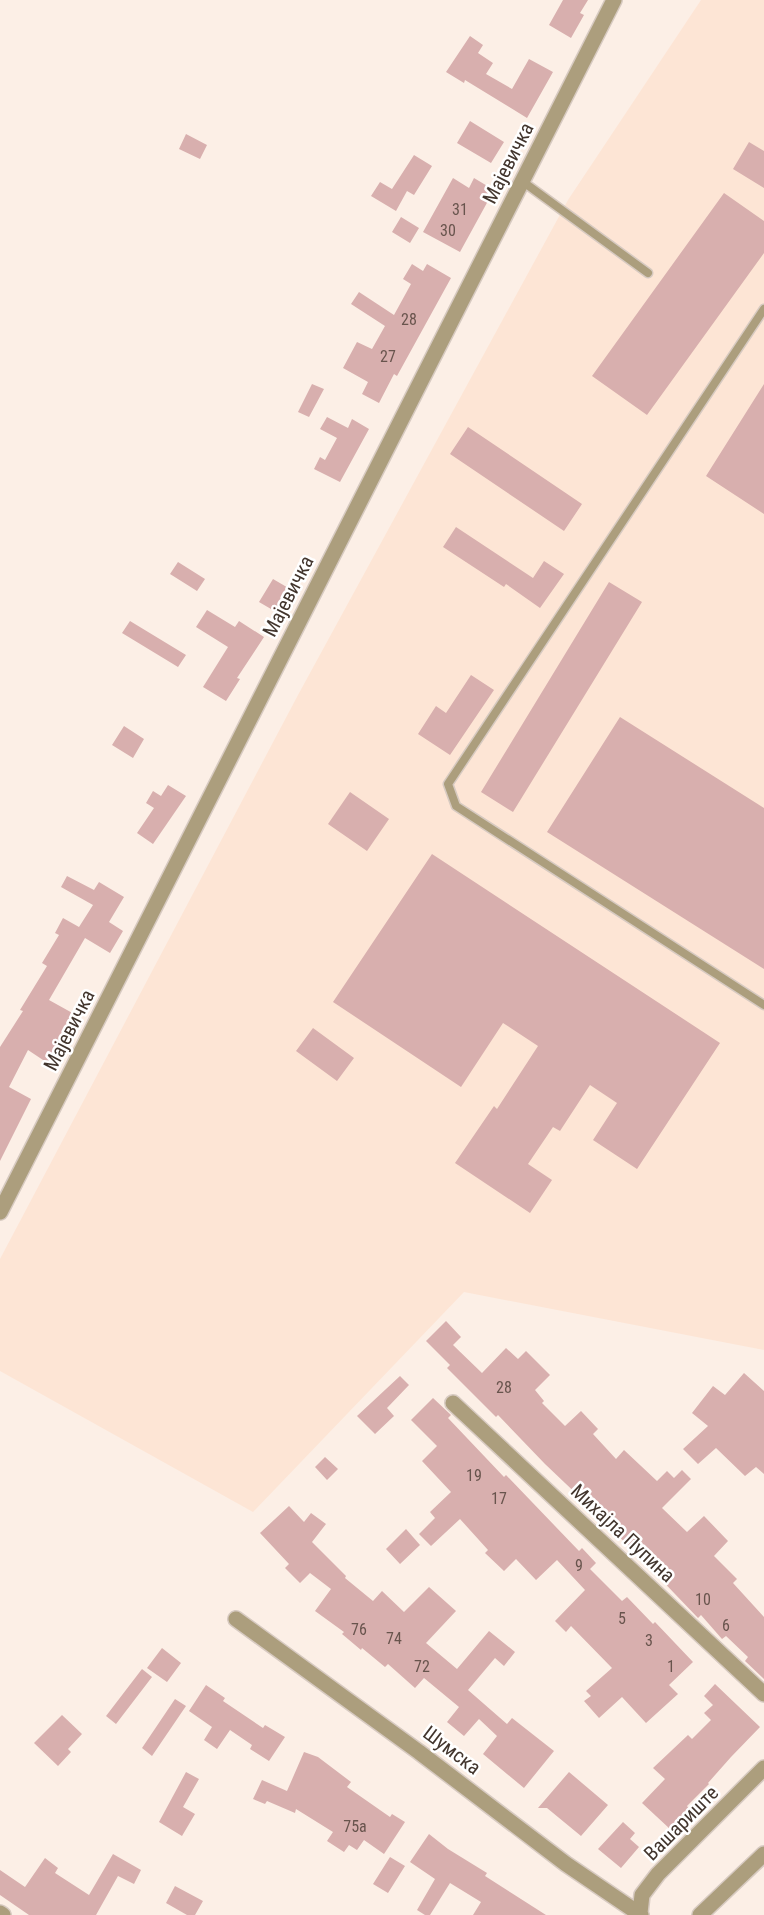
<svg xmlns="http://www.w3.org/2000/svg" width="764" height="1915" font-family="'Roboto Condensed',sans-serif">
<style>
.built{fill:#fde5d5}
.building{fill:#d8afae}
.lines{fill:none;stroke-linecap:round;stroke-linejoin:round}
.lane-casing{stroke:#d7cac1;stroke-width:11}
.street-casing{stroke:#d7cac1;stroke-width:18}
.lane{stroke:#ac9e7d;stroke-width:8}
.street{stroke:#ac9e7d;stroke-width:15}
.labels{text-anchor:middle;stroke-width:5;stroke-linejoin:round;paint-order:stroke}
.number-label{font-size:16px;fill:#68544d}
.street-label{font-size:20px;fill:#42352d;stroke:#fff}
</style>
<rect width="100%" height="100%" fill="#fcefe6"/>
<!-- built -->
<path class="built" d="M 701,0 L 764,0 L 764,1350 L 464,1292 L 253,1512 L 0,1371 L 0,1259 L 298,695 L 568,200 Z"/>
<!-- building -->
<path class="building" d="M 563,0 L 588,0 L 580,13 L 584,15 L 571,38 L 549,25 Z
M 470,36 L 483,45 L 478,53 L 493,63 L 486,74 L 512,89 L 529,59 L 553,72 L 527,118 L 465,80 L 464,83 L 446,72 Z
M 470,121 L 504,142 L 491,163 L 457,143 Z
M 186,134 L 207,145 L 200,159 L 179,149 Z
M 749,142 L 764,151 L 764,188 L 733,169 Z
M 414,155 L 432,166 L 414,195 L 407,191 L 396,211 L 371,196 L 380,182 L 392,189 Z
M 453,178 L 469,188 L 474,178 L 494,190 L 460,252 L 423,232 Z
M 724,193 L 764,221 L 764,253 L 647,415 L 592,376 Z
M 401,217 L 419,228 L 410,243 L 392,232 Z
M 412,264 L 423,271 L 427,264 L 451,278 L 397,376 L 394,374 L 379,403 L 362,394 L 368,382 L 343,368 L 357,342 L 372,349 L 385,326 L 351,304 L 359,292 L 394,315 L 411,284 L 403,279 Z
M 312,384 L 324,389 L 309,417 L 298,412 Z
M 764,384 L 764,514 L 706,476 Z
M 327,417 L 348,428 L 352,419 L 369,429 L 340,482 L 314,469 L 320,457 L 325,460 L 337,438 L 320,429 Z
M 468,427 L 582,504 L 564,531 L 450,454 Z
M 456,527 L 533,578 L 544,561 L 564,574 L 540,608 L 506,584 L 504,587 L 443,547 Z
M 178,562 L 205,579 L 197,591 L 170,574 Z
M 273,579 L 297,593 L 283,616 L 259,602 Z
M 609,582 L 642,602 L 513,812 L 481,792 Z
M 207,610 L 235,627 L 239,621 L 264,637 L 237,678 L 240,679 L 226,701 L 203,687 L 228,647 L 196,627 Z
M 130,621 L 186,655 L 178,667 L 122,633 Z
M 471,675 L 494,690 L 450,755 L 418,734 L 436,706 L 446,713 Z
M 620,717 L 764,808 L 764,969 L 547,832 Z
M 124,726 L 144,739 L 133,758 L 112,745 Z
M 168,785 L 186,796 L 153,844 L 137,833 L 154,808 L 146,803 L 153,791 L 161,796 Z
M 350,792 L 389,819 L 367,851 L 328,824 Z
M 432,854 L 720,1043 L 637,1169 L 593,1140 L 617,1103 L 590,1085 L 560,1131 L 553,1127 L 528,1164 L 552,1180 L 530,1213 L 455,1163 L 494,1106 L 497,1109 L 538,1046 L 503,1023 L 461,1087 L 333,1002 Z
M 67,876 L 94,890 L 99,882 L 124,897 L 109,922 L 123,931 L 110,953 L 85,938 L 49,1000 L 76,1015 L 60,1044 L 64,1047 L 52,1066 L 28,1050 L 9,1087 L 31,1099 L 0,1161 L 0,1047 L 23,1011 L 20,1010 L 47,966 L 42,963 L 59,935 L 55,933 L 63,918 L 79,927 L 93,905 L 61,887 Z
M 313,1028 L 354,1058 L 337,1081 L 296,1051 Z
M 446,1321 L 461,1337 L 453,1345 L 482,1373 L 506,1348 L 518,1359 L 526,1351 L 550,1375 L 535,1390 L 544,1401 L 542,1403 L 565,1426 L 581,1411 L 598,1429 L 593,1434 L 616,1459 L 624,1450 L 657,1481 L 667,1471 L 674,1478 L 682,1470 L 691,1479 L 662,1508 L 687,1532 L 704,1516 L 728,1541 L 714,1556 L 737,1579 L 733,1583 L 764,1617 L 764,1679 L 745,1661 L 748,1657 L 726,1636 L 722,1639 L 701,1615 L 698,1618 L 629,1546 L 603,1522 L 605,1521 L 545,1464 L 498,1415 L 496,1417 L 447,1368 L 450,1365 L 426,1341 Z
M 744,1373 L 764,1391 L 764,1474 L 756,1467 L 745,1476 L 716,1448 L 698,1464 L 683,1449 L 708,1426 L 692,1413 L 713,1386 L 725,1395 Z
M 400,1376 L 409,1385 L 387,1408 L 394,1416 L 375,1434 L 357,1416 Z
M 433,1398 L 451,1415 L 448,1418 L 504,1477 L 506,1475 L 579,1551 L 582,1548 L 596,1563 L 590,1569 L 622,1601 L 627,1597 L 653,1624 L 655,1622 L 693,1662 L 669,1685 L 678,1694 L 646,1723 L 622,1697 L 599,1718 L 584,1701 L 591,1696 L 586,1691 L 612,1668 L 571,1626 L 566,1632 L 555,1621 L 585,1590 L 557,1560 L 536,1580 L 516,1559 L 504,1571 L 485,1553 L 488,1550 L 460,1519 L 431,1546 L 419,1534 L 435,1518 L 430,1512 L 451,1492 L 422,1461 L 437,1446 L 411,1420 Z
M 325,1457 L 338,1469 L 327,1480 L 315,1467 Z
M 289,1506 L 304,1522 L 311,1513 L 326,1524 L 312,1542 L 346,1576 L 345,1578 L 373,1601 L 382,1591 L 404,1612 L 429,1587 L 456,1611 L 426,1643 L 457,1669 L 489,1631 L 515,1652 L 504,1666 L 495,1658 L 468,1690 L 507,1724 L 512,1718 L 554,1751 L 524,1788 L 483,1754 L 497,1736 L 479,1719 L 464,1736 L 447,1722 L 459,1707 L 424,1678 L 415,1688 L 388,1664 L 385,1667 L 362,1648 L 361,1650 L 342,1634 L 344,1632 L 315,1611 L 331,1589 L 310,1573 L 300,1583 L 285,1568 L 289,1564 L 260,1533 Z
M 406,1529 L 420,1545 L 400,1564 L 386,1549 Z
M 162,1648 L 181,1663 L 167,1682 L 147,1668 Z
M 142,1669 L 152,1677 L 116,1724 L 106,1716 Z
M 715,1684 L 760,1727 L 731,1757 L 708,1783 L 709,1784 L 687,1806 L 689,1809 L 670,1829 L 642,1803 L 665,1779 L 653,1768 L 688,1735 L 692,1739 L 711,1720 L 704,1713 L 713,1705 L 704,1696 Z
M 206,1685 L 225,1698 L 223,1701 L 263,1728 L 265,1725 L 285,1737 L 269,1761 L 250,1749 L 252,1745 L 230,1730 L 217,1749 L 204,1740 L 212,1727 L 189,1711 Z
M 175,1699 L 186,1706 L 152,1756 L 142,1748 Z
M 62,1715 L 82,1734 L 68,1749 L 71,1752 L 58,1766 L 34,1743 Z
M 304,1752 L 318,1757 L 351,1782 L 347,1787 L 390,1817 L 392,1814 L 405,1822 L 384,1854 L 364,1840 L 357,1850 L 349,1845 L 344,1852 L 327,1841 L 333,1832 L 296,1809 L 295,1813 L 267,1801 L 265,1804 L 253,1799 L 262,1780 L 287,1791 Z
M 186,1772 L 199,1779 L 183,1807 L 195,1814 L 182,1836 L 159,1822 Z
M 569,1772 L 608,1805 L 581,1836 L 547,1808 L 538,1808 Z
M 623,1822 L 635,1833 L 630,1839 L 639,1847 L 621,1868 L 598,1849 Z
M 429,1834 L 448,1849 L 487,1873 L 485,1876 L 546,1915 L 473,1915 L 481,1902 L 450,1883 L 430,1915 L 425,1915 L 417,1910 L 435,1879 L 410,1862 Z
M 113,1854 L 141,1870 L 134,1884 L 118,1876 L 96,1915 L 29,1915 L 0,1895 L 0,1870 L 25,1887 L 45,1858 L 58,1868 L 55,1873 L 89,1895 Z
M 390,1857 L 405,1866 L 388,1893 L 373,1884 Z
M 175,1886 L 203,1901 L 195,1915 L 187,1915 L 166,1903 Z"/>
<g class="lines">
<defs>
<path id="lane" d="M 522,181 L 648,273
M 764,309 L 448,784 L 456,806 L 764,1005"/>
<path id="street" d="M 0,1212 L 614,0
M 453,1403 L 764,1694
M 236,1619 L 419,1752 L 566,1864 L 641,1915
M 0,1913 L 3,1915
M 640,1913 L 642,1895 L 658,1874 L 764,1768
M 700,1915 L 764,1854"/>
</defs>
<!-- lane casing -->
<use href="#lane" class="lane-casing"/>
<!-- street casing -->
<use href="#street" class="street-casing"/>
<!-- lane -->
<use href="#lane" class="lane"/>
<!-- street -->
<use href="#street" class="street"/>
</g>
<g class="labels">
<!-- number labels -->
<g class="number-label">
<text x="460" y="215">31</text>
<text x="448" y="236">30</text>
<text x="409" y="325">28</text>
<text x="388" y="362">27</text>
<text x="504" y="1393">28</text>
<text x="474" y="1481">19</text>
<text x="499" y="1504">17</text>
<text x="579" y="1571">9</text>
<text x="703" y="1605">10</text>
<text x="622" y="1624">5</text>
<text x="726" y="1631">6</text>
<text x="359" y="1635">76</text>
<text x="394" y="1644">74</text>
<text x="649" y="1646">3</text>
<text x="422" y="1672">72</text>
<text x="671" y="1672">1</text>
<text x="355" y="1832">75a</text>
</g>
<!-- street labels -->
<g class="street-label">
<text transform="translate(508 163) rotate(-63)" y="7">Мајевичка</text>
<text transform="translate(288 596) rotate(-63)" y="7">Мајевичка</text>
<text transform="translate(69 1030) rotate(-63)" y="7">Мајевичка</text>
<text transform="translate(623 1533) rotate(43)" y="7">Михајла Пупина</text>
<text transform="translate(452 1750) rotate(37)" y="7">Шумска</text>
<text transform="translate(681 1823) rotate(-45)" y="7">Вашариште</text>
</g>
</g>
</svg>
